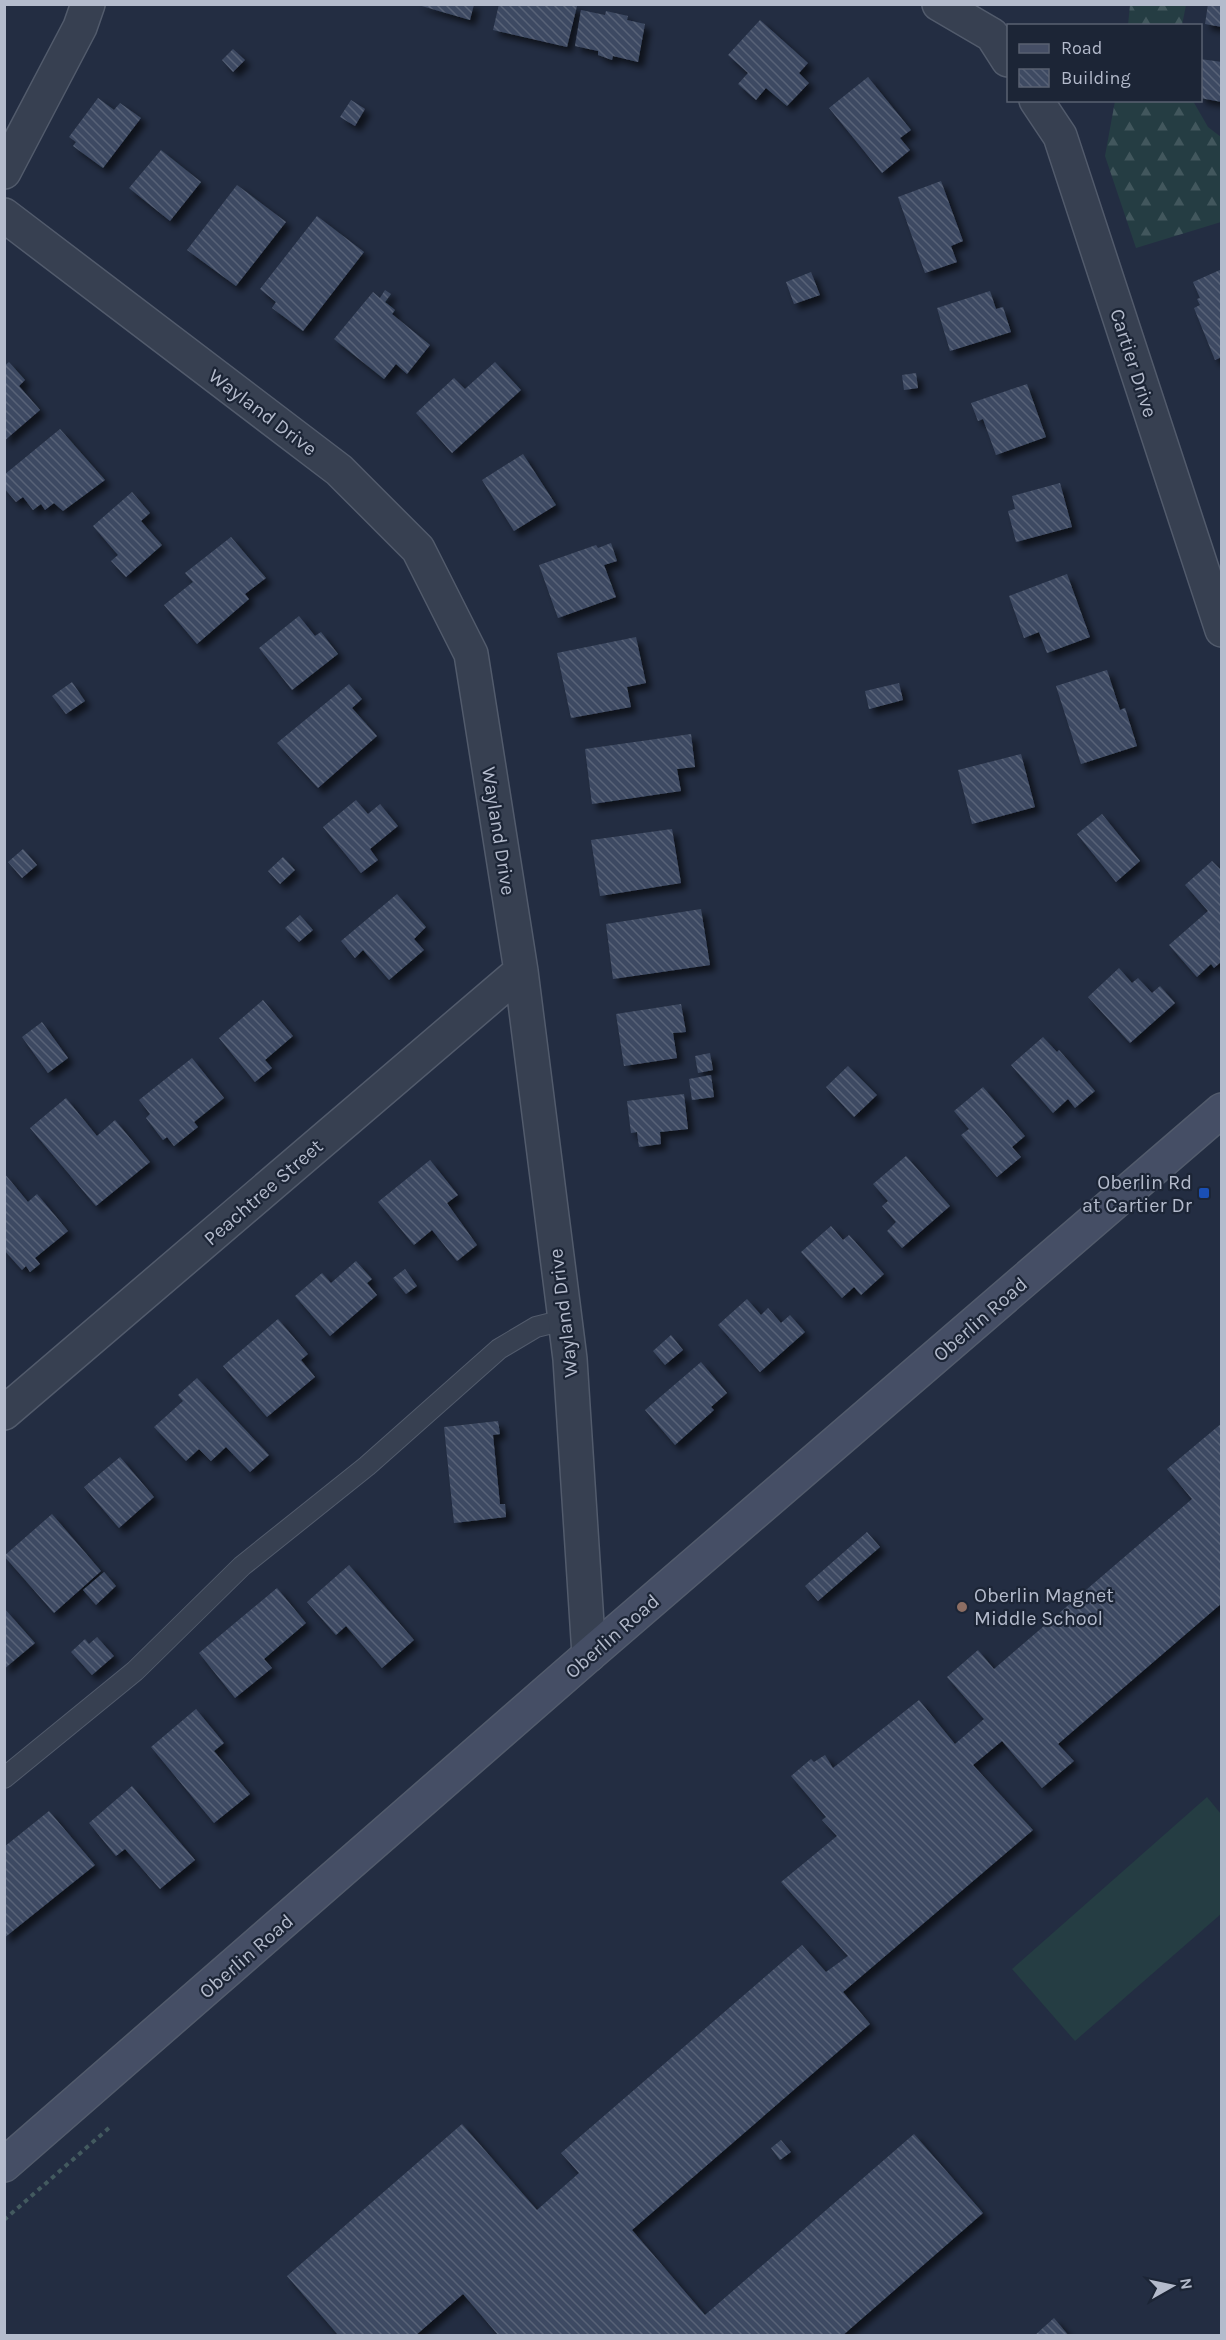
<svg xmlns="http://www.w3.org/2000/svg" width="1226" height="2340" font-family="Karla,sans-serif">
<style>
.grass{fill:#253d43}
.forest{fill:url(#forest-firs)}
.building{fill:url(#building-back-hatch);filter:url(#shadow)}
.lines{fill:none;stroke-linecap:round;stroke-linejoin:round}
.service-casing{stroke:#525b6c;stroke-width:22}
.minor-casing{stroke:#525b6c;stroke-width:36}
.secondary-casing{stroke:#525b6c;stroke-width:36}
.path{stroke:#435a5f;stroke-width:4;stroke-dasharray:4.5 4.5;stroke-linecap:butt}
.service{stroke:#374051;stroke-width:20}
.minor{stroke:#374051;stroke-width:33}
.secondary{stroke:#454e65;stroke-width:33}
.transit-dot{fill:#1a4fb4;stroke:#1c2536;stroke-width:2}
.education-dot{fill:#8d6e63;stroke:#1c2536;stroke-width:2}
.labels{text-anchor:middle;stroke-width:4.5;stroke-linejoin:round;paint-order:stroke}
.street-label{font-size:20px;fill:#b4bbcc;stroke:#1c2536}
.poi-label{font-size:20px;fill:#b4bbcc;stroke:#1c2536;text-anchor:end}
</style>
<defs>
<pattern id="forest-firs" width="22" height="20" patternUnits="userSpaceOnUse" patternTransform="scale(1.5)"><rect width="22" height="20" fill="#253d43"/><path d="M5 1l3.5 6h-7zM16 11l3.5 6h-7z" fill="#42575d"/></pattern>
<pattern id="building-back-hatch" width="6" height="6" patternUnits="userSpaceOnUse" patternTransform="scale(1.5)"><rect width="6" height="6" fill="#3e4a62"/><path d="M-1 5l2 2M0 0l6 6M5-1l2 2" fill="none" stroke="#586277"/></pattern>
<filter id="shadow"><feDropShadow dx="5.5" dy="5.5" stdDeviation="3" flood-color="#0009"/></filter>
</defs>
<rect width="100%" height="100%" fill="#232d42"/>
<!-- grass -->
<path class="grass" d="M 1207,1797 L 1221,1814 L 1221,1914 L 1075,2041 L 1012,1969 Z"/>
<!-- forest -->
<path class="forest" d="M 1130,5 L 1186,5 L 1182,25 L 1128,25 Z
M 1115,101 L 1193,101 L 1208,127 L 1221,137 L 1221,222 L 1136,248 L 1105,156 Z"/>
<!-- building -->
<path class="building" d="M 415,4 L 474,4 L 470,20 Z
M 499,4 L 577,6 L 567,47 L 493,30 Z
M 1208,4 L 1222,4 L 1222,27 L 1205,24 Z
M 581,10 L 605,15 L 606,11 L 628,16 L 627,20 L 645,24 L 638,62 L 613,56 L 612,60 L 598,55 L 598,51 L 575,46 Z
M 760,20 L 808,63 L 799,73 L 809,83 L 787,106 L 766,88 L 756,100 L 738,84 L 748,73 L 728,55 Z
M 233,49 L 245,60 L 233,72 L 222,60 Z
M 1200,59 L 1222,62 L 1222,102 L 1200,98 Z
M 868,77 L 911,130 L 900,138 L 910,150 L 882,173 L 829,108 Z
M 98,98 L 114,110 L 120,103 L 141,118 L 103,168 L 73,146 L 76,142 L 69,137 Z
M 351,100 L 365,109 L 355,126 L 340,117 Z
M 161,150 L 201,182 L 170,221 L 129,188 Z
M 941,181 L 963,241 L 951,246 L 957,262 L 925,273 L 898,197 Z
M 237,185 L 286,222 L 236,286 L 187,250 Z
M 317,216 L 364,252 L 303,331 L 272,308 L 276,302 L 260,289 Z
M 1222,269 L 1222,357 L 1215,360 L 1194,308 L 1200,305 L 1197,299 L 1200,298 L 1193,282 Z
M 811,272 L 820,295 L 794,304 L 786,282 Z
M 385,290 L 391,294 L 385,302 L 395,310 L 392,314 L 430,345 L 407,374 L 396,364 L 384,379 L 334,339 L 373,292 L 380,298 Z
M 990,291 L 996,309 L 1003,307 L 1011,332 L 950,351 L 937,308 Z
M 9,362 L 25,380 L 19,386 L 40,410 L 4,441 L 4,366 Z
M 495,362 L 521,390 L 452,453 L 416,413 L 454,378 L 465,389 Z
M 916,373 L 918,388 L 904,390 L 902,375 Z
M 1027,384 L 1046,437 L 996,455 L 983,419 L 978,421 L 971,403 Z
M 60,429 L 105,480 L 63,511 L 54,503 L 45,510 L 41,504 L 33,510 L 23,497 L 16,502 L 4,488 L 4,475 Z
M 523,454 L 556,505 L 514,531 L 482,480 Z
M 1060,483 L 1072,527 L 1016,542 L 1008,511 L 1015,509 L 1012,496 Z
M 132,492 L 150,513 L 141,521 L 162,545 L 126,577 L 111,561 L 118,555 L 93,526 Z
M 231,537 L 266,578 L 245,594 L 249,599 L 197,644 L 164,605 L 193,582 L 185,573 Z
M 611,543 L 617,561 L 604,565 L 616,597 L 558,618 L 539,565 L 596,545 L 598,548 Z
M 1067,574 L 1090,637 L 1047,653 L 1039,632 L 1024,638 L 1009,596 Z
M 299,616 L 315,636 L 321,632 L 338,654 L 292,690 L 259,648 Z
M 636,637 L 646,683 L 627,687 L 631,707 L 571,718 L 557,653 Z
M 1107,670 L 1120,710 L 1125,708 L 1137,746 L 1081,764 L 1056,686 Z
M 72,682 L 85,701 L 66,714 L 52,696 Z
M 899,683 L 903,700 L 869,709 L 865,691 Z
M 349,684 L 362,699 L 352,708 L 377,736 L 318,788 L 277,743 Z
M 691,734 L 695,767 L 677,769 L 681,791 L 592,804 L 585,749 Z
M 1021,754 L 1035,807 L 972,824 L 958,770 Z
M 356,800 L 368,814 L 380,804 L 398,826 L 370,849 L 378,860 L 361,873 L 323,827 Z
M 1102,814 L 1140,861 L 1116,882 L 1077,834 Z
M 672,829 L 681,883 L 600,896 L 591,840 Z
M 23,849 L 37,865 L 22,878 L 8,862 Z
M 283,857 L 295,870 L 280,884 L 268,871 Z
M 1212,861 L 1222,871 L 1222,961 L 1214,968 L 1211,964 L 1197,977 L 1169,945 L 1208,911 L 1185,885 Z
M 397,894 L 426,927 L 414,939 L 424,950 L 389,980 L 363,950 L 355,958 L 341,941 Z
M 701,909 L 710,965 L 613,979 L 606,924 Z
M 300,915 L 313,930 L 299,942 L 285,928 Z
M 1119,968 L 1132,983 L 1138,978 L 1152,993 L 1160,986 L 1175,1003 L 1130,1043 L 1088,997 Z
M 263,1000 L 293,1036 L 265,1060 L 272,1068 L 255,1082 L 219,1038 Z
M 681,1004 L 686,1032 L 673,1033 L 677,1058 L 624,1066 L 616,1014 Z
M 42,1022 L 68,1058 L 48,1073 L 22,1037 Z
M 1043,1037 L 1057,1052 L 1059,1050 L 1095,1091 L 1075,1108 L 1068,1099 L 1053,1113 L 1011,1065 Z
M 710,1053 L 713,1070 L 698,1073 L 695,1056 Z
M 192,1058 L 224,1098 L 194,1122 L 198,1127 L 174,1146 L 167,1137 L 163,1140 L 146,1118 L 150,1114 L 139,1100 Z
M 848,1066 L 877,1095 L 854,1117 L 826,1087 Z
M 711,1075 L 714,1097 L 692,1100 L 689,1079 Z
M 983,1087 L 1025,1136 L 1012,1147 L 1021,1157 L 997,1177 L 961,1135 L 969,1129 L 954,1111 Z
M 684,1094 L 688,1129 L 660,1132 L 661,1144 L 639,1147 L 637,1132 L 631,1133 L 627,1101 Z
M 66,1098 L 97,1136 L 115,1120 L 150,1162 L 96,1206 L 30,1128 Z
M 906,1156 L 950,1206 L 902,1248 L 887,1231 L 896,1222 L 882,1206 L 888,1201 L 873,1184 Z
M 430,1160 L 458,1195 L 447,1203 L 477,1245 L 457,1261 L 432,1230 L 414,1245 L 378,1202 Z
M 4,1173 L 28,1202 L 37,1194 L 68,1231 L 35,1258 L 40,1264 L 30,1272 L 26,1266 L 22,1270 L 4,1250 Z
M 831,1226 L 843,1240 L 849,1235 L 884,1274 L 861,1295 L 854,1287 L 842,1298 L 801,1252 Z
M 356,1261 L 372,1279 L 367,1283 L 377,1295 L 330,1336 L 295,1296 L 322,1273 L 331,1283 Z
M 405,1269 L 417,1286 L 406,1294 L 393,1278 Z
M 747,1299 L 761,1315 L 768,1308 L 781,1323 L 790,1315 L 805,1332 L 760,1372 L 718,1325 Z
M 278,1319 L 308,1354 L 301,1360 L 315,1377 L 267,1417 L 223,1366 Z
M 671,1335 L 683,1350 L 665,1365 L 653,1351 Z
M 701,1362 L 727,1393 L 711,1407 L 714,1410 L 675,1445 L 645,1410 Z
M 197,1378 L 269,1455 L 250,1472 L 226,1447 L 211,1461 L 199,1449 L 186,1461 L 154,1427 L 183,1401 L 178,1395 Z
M 498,1421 L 500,1434 L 493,1435 L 500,1504 L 505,1504 L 506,1517 L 454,1523 L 444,1427 Z
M 1222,1423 L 1222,1603 L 1058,1744 L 1074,1761 L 1042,1788 L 1002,1741 L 973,1765 L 1033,1830 L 843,1992 L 870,2024 L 632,2230 L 705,2315 L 914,2134 L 983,2213 L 842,2336 L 499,2336 L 463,2294 L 415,2336 L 339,2336 L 287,2276 L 462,2124 L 537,2210 L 579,2173 L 561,2153 L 802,1945 L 826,1972 L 848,1956 L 781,1882 L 837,1836 L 822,1820 L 826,1817 L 791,1776 L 811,1759 L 814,1762 L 825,1755 L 833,1768 L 919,1700 L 955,1744 L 984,1719 L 947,1677 L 978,1650 L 994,1669 L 1192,1499 L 1167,1469 Z
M 120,1457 L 154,1497 L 119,1528 L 84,1487 Z
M 52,1514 L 101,1571 L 54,1613 L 4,1556 Z
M 867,1532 L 880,1547 L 818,1601 L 805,1586 Z
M 349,1565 L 414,1640 L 382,1668 L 346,1626 L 336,1635 L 307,1602 Z
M 104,1572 L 116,1586 L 96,1605 L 83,1590 Z
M 277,1588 L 306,1623 L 264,1659 L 272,1668 L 235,1698 L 199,1653 Z
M 4,1608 L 35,1643 L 4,1669 Z
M 97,1637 L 114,1656 L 92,1675 L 71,1652 L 85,1639 L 89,1644 Z
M 196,1709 L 224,1743 L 214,1751 L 250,1794 L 214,1823 L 151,1747 Z
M 132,1786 L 195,1860 L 160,1889 L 125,1849 L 116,1856 L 89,1823 Z
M 49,1811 L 95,1865 L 4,1938 L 4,1847 Z
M 781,2140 L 791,2152 L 780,2160 L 771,2148 Z
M 1054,2318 L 1069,2336 L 1034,2336 Z"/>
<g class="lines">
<defs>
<path id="service" d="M 4,1778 L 135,1671 L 242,1566 L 367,1466 L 499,1349 L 536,1327 L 564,1320"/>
<path id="minor" d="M 939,4 L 992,35 L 1008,60
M 1036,100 L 1060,136 L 1222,630
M 4,172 L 80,27 L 88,4
M 4,215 L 339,470 L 418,549 L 471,654 L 521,971 L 570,1359 L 589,1655
M 4,1413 L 521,971"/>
<path id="secondary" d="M 4,2165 L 589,1655 L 1222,1110"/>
</defs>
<!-- service casing -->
<use href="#service" class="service-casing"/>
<!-- minor casing -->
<use href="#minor" class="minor-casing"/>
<!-- secondary casing -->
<use href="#secondary" class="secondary-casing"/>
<!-- path -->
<path class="path" d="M 4,2220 L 110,2127"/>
<!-- service -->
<use href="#service" class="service"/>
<!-- minor -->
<use href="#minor" class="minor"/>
<!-- secondary -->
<use href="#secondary" class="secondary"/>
</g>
<!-- markers -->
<rect class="transit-dot" x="1198" y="1187" width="12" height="12" rx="3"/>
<circle class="education-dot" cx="962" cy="1607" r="6"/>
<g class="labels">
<!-- street labels -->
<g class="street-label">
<text transform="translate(1134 363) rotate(72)" y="7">Cartier Drive</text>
<text transform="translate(263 412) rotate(37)" y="7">Wayland Drive</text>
<text transform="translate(499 831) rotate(81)" y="7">Wayland Drive</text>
<text transform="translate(263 1192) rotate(-41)" y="7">Peachtree Street</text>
<text transform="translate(563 1313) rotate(-97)" y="7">Wayland Drive</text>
<text transform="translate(980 1319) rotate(-41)" y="7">Oberlin Road</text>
<text transform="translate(612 1636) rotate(-41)" y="7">Oberlin Road</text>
<text transform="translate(246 1956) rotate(-41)" y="7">Oberlin Road</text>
</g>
<!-- poi labels -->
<g class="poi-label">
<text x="1192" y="1189">Oberlin Rd<tspan x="1192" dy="23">at Cartier Dr</tspan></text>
<text x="974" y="1602" text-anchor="start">Oberlin Magnet<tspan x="974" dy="23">Middle School</tspan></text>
</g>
</g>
<!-- border -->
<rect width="1226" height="2340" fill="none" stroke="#b4bbcc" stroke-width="12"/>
<!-- legend -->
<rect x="1007" y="24" width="195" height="78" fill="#1c2536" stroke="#596172" stroke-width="1.5"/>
<rect x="1019" y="44" width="30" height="9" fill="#454e65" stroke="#596172" stroke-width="1.5"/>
<text x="1061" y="54" font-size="18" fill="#b4bbcc">Road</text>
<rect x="1019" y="69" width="30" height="18" fill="url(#building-back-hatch)" stroke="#596172" stroke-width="1.5"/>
<text x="1061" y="84" font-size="18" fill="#b4bbcc">Building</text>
<!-- north arrow -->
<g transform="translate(1172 2286) rotate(81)" stroke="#1c2536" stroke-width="4.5" paint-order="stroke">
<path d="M0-4.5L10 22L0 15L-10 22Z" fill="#b4bbcc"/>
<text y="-9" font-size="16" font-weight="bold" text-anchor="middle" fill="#b4bbcc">N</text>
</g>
</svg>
